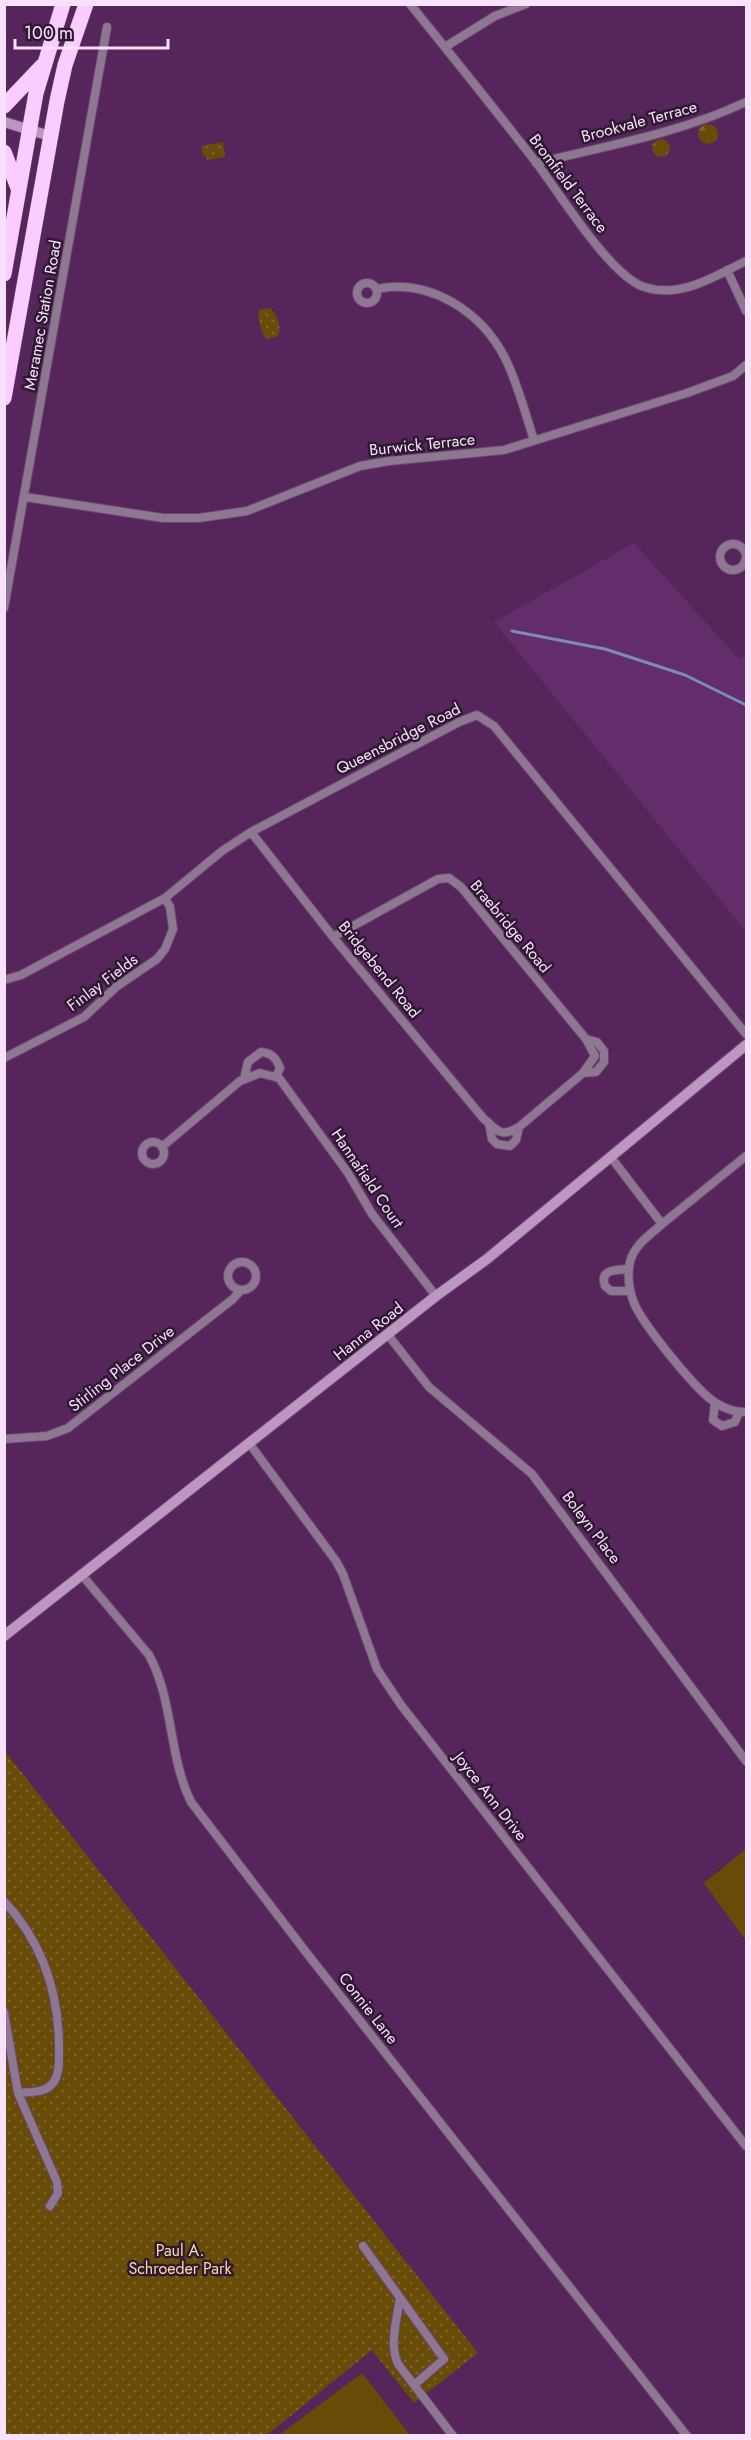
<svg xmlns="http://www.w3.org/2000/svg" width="751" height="2440" font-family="Jost,sans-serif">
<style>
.built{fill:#622d6a}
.green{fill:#684b06}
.forest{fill:url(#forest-firs)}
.park{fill:url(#park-dots)}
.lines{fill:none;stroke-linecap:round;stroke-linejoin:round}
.stream{stroke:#7a8abb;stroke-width:3}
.street-casing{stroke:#6f4375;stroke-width:10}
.secondary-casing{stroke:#6f4375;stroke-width:12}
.highway-casing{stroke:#6f4375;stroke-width:16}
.street{stroke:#8e7791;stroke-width:8}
.secondary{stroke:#bc98c1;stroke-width:10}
.highway{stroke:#f9cdff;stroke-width:15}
.labels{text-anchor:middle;stroke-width:5;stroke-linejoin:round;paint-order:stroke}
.street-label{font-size:16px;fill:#f8e1fb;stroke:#2f1932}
.park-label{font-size:16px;fill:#f9dba2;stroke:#2f1932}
</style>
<defs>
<pattern id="forest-firs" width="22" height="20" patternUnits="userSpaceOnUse" patternTransform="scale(1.5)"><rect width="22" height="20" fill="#684b06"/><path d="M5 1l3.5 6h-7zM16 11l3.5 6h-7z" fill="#7e652b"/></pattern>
<pattern id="park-dots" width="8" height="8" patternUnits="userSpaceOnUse" patternTransform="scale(1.5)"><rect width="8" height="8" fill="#684b06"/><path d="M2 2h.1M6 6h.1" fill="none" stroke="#7e652b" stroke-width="1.8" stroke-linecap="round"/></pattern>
</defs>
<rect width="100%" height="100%" fill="#55255c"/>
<!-- built -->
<path class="built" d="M 634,543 L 738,658 L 746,654 L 746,932 L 494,622 Z"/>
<!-- green -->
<path class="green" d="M 746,1849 L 746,1941 L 704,1883 Z
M 362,2373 L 410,2435 L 279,2435 Z"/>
<!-- forest -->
<path class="forest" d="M698 134a10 10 0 1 1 20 0a10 10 0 1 1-20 0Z
M652 148a9 9 0 1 1 18 0a9 9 0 1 1-18 0Z"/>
<!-- park -->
<path class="park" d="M 223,142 L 225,157 L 207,160 L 206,156 L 203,156 L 201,146 Z
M 270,308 C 277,313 282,328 278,336 L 267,339 C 261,333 257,318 259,310 Z
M 4,1750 L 478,2353 L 414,2403 L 372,2350 L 267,2435 L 5,2435 Z"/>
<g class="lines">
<!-- stream -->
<path class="stream" d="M 512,631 L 605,649 L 685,675 L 746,705"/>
<defs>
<path id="street" d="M 410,4 C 452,56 494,108 535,161 C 559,192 609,275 644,287 C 680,299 715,276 746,261
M 445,47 L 495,16 L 526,4
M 536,163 C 607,146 680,133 746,102
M 727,270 L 746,311
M357 293a10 10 0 1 1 20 0a10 10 0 1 1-20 0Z
M 377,289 C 429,278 481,311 505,358 C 518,384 525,413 534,440
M 25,497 L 163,518 L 199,518 L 247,511 L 360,466 L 389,461 L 504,450 L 687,393 L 733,376 L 746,365
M720 557a13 13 0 1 1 26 0a13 13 0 1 1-26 0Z
M 4,608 L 107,27
M 251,832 L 333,937 L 483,1118 C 498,1131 500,1138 519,1127 L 583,1073 L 595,1056 L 586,1039 L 461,887 L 449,878 L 438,879 L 333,937
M 4,980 L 21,975 L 165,898 L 222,851 L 251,832 L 459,722 L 477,715 L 494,726 L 746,1034
M 4,1058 L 84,1017 L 116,987 L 157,959 L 165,949 L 173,929 L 170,907 L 165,898
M 583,1073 L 596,1072 L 604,1062 L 604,1051 L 597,1042 L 586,1039
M 244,1079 L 248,1062 L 261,1052 C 272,1053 276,1058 280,1068 L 276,1077
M 489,1123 L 492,1139 L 497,1144 L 510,1146 L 516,1140 L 519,1127
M142 1153a11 11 0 1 1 22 0a11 11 0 1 1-22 0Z
M 163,1146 L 240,1081 L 260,1073 L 279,1078 L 348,1173 L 372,1214 L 436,1296
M 610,1156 L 662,1224 C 650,1235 634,1245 630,1262 C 627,1276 629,1290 634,1303 C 642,1323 697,1392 716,1403 C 725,1409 736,1412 746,1412
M 662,1224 L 746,1156
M228 1276a14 14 0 1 1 28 0a14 14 0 1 1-28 0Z
M 629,1269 C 616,1270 599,1269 605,1286 L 611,1291 L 630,1291
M 388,1335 L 429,1387 L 532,1474 L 746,1761
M 715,1403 L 713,1420 L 722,1426 L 735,1422 L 739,1412
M 4,1439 L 47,1436 L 68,1428 L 233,1299 L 241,1290
M 249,1443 L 336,1561 L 343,1574 L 377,1669 L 401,1705 L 746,2146
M 81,1574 L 149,1655 C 174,1701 168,1755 191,1802 L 309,1956 L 687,2436
M 4,1901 C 42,1942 59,1993 59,2048 C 59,2059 60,2076 52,2084 C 45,2093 28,2092 18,2093
M 4,2012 L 18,2093 L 57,2182 L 58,2193 L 50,2206
M 363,2246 L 444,2359 L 414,2385
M 400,2298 C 397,2319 389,2344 398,2364 L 453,2436"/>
<path id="secondary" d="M 4,122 L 50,136
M 4,1636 L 436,1296 L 487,1259 L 746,1045"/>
<path id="highway" d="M 4,106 L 42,66
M 4,152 L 18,188
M 4,274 L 36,93 L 63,4
M 4,398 L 57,101 L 65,65 L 86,4"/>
</defs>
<!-- street casing -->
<use href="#street" class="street-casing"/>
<!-- secondary casing -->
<use href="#secondary" class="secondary-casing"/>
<!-- highway casing -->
<use href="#highway" class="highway-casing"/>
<!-- street -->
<use href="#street" class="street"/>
<!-- secondary -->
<use href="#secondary" class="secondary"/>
<!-- highway -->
<use href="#highway" class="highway"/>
</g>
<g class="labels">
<!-- street labels -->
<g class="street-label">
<text transform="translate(639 121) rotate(-15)" y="6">Brookvale Terrace</text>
<text transform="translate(569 183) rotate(53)" y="6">Bromfield Terrace</text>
<text transform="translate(42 315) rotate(-80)" y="6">Meramec Station Road</text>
<text transform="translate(422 444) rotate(-6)" y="6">Burwick Terrace</text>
<text transform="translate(398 738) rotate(-27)" y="6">Queensbridge Road</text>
<text transform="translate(511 926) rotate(50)" y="6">Braebridge Road</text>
<text transform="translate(380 969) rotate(51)" y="6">Bridgebend Road</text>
<text transform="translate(102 982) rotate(-37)" y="6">Finlay Fields</text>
<text transform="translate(368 1178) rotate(56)" y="6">Hannafield Court</text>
<text transform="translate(368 1331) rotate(-38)" y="6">Hanna Road</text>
<text transform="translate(121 1368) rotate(-38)" y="6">Stirling Place Drive</text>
<text transform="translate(592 1527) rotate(53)" y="6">Boleyn Place</text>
<text transform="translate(491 1796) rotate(52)" y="6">Joyce Ann Drive</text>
<text transform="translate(369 2008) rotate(52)" y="6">Connie Lane</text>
</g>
<!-- park labels -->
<g class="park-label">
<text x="180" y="2256">Paul A.<tspan x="180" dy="18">Schroeder Park</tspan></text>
</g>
</g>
<!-- border -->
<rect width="751" height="2440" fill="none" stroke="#f8e1fb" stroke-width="12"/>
<!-- scale -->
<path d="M15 39v9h153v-9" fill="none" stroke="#f8e1fb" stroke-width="3"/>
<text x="24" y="39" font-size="18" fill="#f8e1fb" stroke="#2f1932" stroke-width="4.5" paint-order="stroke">100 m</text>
</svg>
